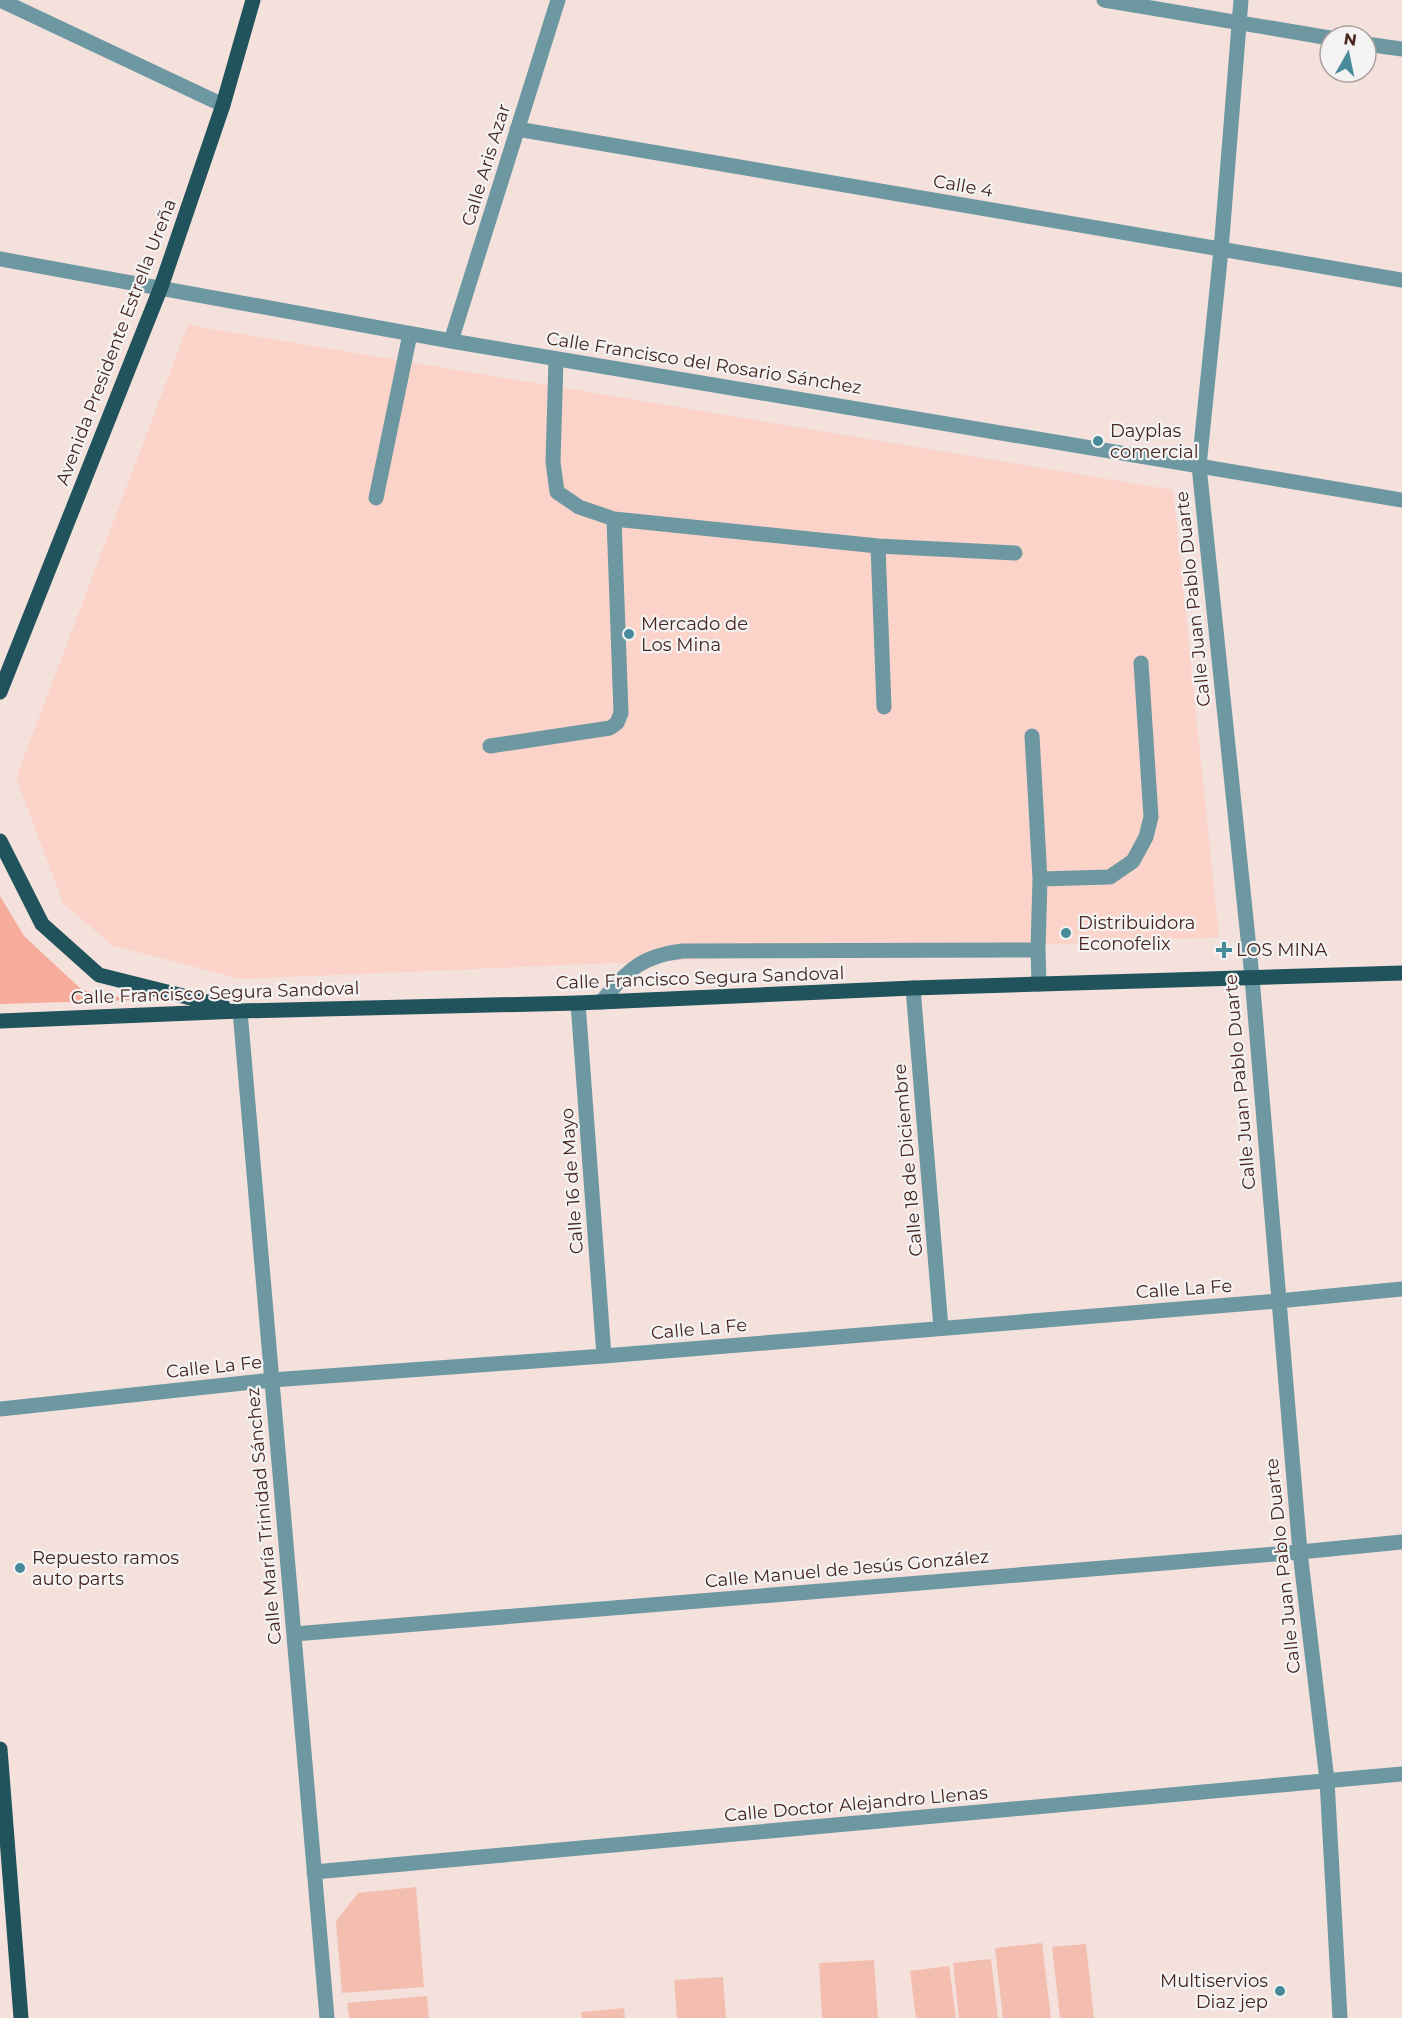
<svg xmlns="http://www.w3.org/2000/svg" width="1402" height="2018" font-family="Montserrat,sans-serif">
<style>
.built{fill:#fbd3c9}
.green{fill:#f7ab9a}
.building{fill:#f3bdb0}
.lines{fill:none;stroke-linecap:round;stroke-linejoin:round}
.minor{stroke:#6d98a2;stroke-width:15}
.major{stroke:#21535d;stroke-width:15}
.poi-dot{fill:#478b9a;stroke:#f3f3f3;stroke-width:2}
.labels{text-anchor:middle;stroke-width:4.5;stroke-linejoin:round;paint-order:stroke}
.street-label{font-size:18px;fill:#47241d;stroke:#f3f3f3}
.poi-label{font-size:18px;fill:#47241d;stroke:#f3f3f3;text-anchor:start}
</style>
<rect width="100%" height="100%" fill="#f4e1dc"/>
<!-- built -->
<path class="built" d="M 188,325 L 1173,490 L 1219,937 L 242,979 L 113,946 L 63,903 L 16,778 Z"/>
<!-- green -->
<path class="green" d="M 0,896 L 24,936 L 82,990 L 134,1000 L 0,1004 Z"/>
<!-- building -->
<path class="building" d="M 416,1887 L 424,1987 L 342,1993 L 336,1921 L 358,1893 Z
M 1042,1943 L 1051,2018 L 1003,2018 L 995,1948 Z
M 1086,1944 L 1094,2018 L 1060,2018 L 1052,1947 Z
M 991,1959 L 998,2018 L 959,2018 L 953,1963 Z
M 874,1960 L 878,2018 L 822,2018 L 819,1963 Z
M 949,1966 L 956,2018 L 916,2018 L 910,1971 Z
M 723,1977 L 726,2018 L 677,2018 L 674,1980 Z
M 427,1996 L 429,2018 L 349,2018 L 347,2003 Z
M 624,2008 L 625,2018 L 582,2018 L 581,2012 Z"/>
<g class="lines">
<!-- minor -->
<path class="minor" d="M 0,0 L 223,105
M 1104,0 L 1330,38
M 1241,0 L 1221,250 L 1199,466 L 1252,977 L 1300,1552 L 1327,1780 L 1340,2018
M 1366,44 L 1402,49
M 517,129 L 1402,280
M 0,259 L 451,341 L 1402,500
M 451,341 L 558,0
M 556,359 L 553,462 L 557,492 L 579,507 L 614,519 L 878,546 L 1015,553
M 376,498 L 410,334
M 878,546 L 884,707
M 1032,736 L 1040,879 L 1038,950 L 1039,984
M 490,746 L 610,728 L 617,723 L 621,713 L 614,519
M 1040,879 L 1110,877 L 1133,861 L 1146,837 L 1151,817 L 1141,663
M 913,988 L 941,1328
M 601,1002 C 629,970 640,956 683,951 L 1038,950
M 578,1003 L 604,1356
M 240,1011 L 327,2018
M 0,1409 L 272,1380 L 604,1356 L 1278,1301 L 1402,1289
M 294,1634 L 1300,1552 L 1402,1542
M 314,1872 L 1402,1774"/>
<!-- major -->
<path class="major" d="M 0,692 L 161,287 L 223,105 L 253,0
M 0,841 L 42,924 L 99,975 L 223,1006
M 0,1021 L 240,1011 L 578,1003 L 913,988 L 1402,973
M 0,1749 L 21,2018"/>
</g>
<!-- markers -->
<g class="poi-dot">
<circle cx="1098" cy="441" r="6"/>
<circle cx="629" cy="634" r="6"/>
<circle cx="1066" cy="933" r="6"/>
<path d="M1221 941h6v6h6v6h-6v6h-6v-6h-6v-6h6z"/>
<circle cx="20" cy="1568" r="6"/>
<circle cx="1280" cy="1991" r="6"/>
</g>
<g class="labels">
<!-- street labels -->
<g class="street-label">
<text transform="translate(486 165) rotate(-73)" y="6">Calle Aris Azar</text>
<text transform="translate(963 186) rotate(10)" y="6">Calle 4</text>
<text transform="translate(116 342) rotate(-69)" y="6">Avenida Presidente Estrella Ureña</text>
<text transform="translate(704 363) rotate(9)" y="6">Calle Francisco del Rosario Sánchez</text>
<text transform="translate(1193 599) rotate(-96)" y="6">Calle Juan Pablo Duarte</text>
<text transform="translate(700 978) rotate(-2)" y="6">Calle Francisco Segura Sandoval</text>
<text transform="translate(215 993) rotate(-2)" y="6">Calle Francisco Segura Sandoval</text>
<text transform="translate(1240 1082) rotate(-95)" y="6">Calle Juan Pablo Duarte</text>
<text transform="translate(908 1160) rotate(-95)" y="6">Calle 18 de Diciembre</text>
<text transform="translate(572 1181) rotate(-94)" y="6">Calle 16 de Mayo</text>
<text transform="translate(1184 1289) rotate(-4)" y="6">Calle La Fe</text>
<text transform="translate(699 1329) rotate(-5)" y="6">Calle La Fe</text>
<text transform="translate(214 1367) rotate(-6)" y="6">Calle La Fe</text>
<text transform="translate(264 1516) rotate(-95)" y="6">Calle María Trinidad Sánchez</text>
<text transform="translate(1283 1566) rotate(-96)" y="6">Calle Juan Pablo Duarte</text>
<text transform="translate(847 1569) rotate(-5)" y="6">Calle Manuel de Jesús González</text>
<text transform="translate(856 1804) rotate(-5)" y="6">Calle Doctor Alejandro Llenas</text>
</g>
<!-- poi labels -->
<g class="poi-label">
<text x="1110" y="437">Dayplas<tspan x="1110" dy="21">comercial</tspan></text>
<text x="641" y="630">Mercado de<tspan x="641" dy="21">Los Mina</tspan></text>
<text x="1078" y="929">Distribuidora<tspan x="1078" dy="21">Econofelix</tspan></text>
<text x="1236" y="956">LOS MINA</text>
<text x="32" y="1564">Repuesto ramos<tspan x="32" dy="21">auto parts</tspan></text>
<text x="1268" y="1987" text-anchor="end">Multiservios<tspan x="1268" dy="21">Diaz jep</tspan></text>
</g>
</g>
<!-- north arrow -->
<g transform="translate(1348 54) rotate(9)"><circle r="28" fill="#f3f3f3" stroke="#aea09d" stroke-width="1.5"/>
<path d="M0-4.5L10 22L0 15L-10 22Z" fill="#478b9a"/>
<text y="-9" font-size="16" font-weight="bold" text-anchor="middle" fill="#47241d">N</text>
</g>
</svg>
